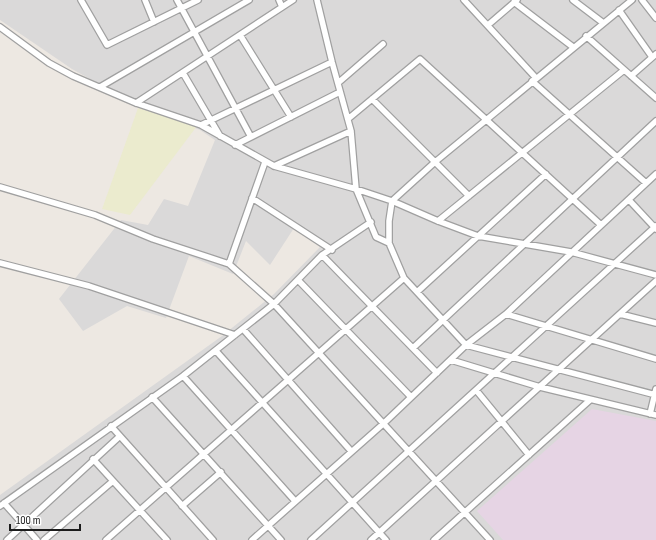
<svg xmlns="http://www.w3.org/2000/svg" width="656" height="540" font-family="'Sofia Sans Condensed',sans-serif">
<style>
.residential{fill:#dad9d9}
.industrial{fill:#e6d4e4}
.farmland{fill:#ebebce}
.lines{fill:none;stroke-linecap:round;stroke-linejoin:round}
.minor-casing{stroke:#a0a0a0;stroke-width:8}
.minor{stroke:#fff;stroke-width:5.5}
</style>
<rect width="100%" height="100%" fill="#ede8e2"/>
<!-- residential -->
<path class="residential" d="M 0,0 L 656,0 L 656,540 L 0,540 L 0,495 L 222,336 L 274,294 L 320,247 L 294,228 L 270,265 L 246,241 L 233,274 L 189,256 L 166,318 L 127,306 L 83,331 L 59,299 L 121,220 L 148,225 L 164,199 L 188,206 L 215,140 L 200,130 L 128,100 L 72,69 L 0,20 Z"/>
<!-- industrial -->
<path class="industrial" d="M 592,409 L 656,421 L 656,540 L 503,540 L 477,511 Z"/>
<!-- farmland -->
<path class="farmland" d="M 138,108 L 197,126 L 130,215 L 102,209 Z"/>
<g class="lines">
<defs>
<path id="minor" d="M 81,0 L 107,45 L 198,0
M 145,0 L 154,22
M 177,0 L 251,137
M 279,0 L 282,7
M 317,0 L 332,62 L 351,131 L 356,189 L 376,237 L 389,243 L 404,278 L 466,345 L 656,395
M 464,0 L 536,78
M 573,0 L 602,22
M 642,0 L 656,18
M 514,2 L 573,47
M 619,10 L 652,57
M 488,25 L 517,0
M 0,27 L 49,63 L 73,76 L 136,103 L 201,125 L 274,166 L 356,189 L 392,201 L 438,221 L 478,236 L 571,252 L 656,275
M 240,35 L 291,117
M 586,36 L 656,98
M 183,73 L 220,136
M 631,76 L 656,54
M 532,81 L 646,183
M 338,83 L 383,44
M 100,87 L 249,0
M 372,99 L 469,196
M 136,103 L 293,0
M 348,119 L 420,59 L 601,225
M 201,125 L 332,62
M 235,145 L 340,92
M 274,166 L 351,131
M 0,187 L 95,215 L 153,239 L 229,264 L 274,304 L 490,540
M 252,198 L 332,250
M 629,200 L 656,229
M 438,221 L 624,70
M 389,243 L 389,221 L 392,201 L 435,162 L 632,0
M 322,255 L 437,373
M 0,263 L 89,286 L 235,335
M 229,264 L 265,162
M 298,280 L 411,397
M 417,292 L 546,174
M 506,314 L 656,359
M 620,314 L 656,323
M 243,329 L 351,451
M 413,348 L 656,121
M 216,351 L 386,540
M 451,360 L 540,387 L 656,415
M 183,376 L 295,501
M 476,390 L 529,455
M 152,397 L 281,540
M 650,414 L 656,389
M 111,426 L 213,540
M 93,459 L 167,540
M 4,503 L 37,540
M 0,506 L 183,376 L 274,304 L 322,255 L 371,222
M 182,506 L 221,472
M 7,540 L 120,436
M 44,540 L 113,481
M 106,540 L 404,278
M 252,540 L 383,424 L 466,345 L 506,314 L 656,174
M 311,540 L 656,226
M 371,540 C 466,454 561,367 656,281
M 434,540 L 590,400"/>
</defs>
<!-- minor casing -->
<use href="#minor" class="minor-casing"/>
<!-- minor -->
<use href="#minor" class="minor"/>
</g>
<!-- scale -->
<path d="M10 524v6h70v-6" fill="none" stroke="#1c1c1c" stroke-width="2"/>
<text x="16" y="524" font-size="12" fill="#1c1c1c" stroke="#ffffff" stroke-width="3" paint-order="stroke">100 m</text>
</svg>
